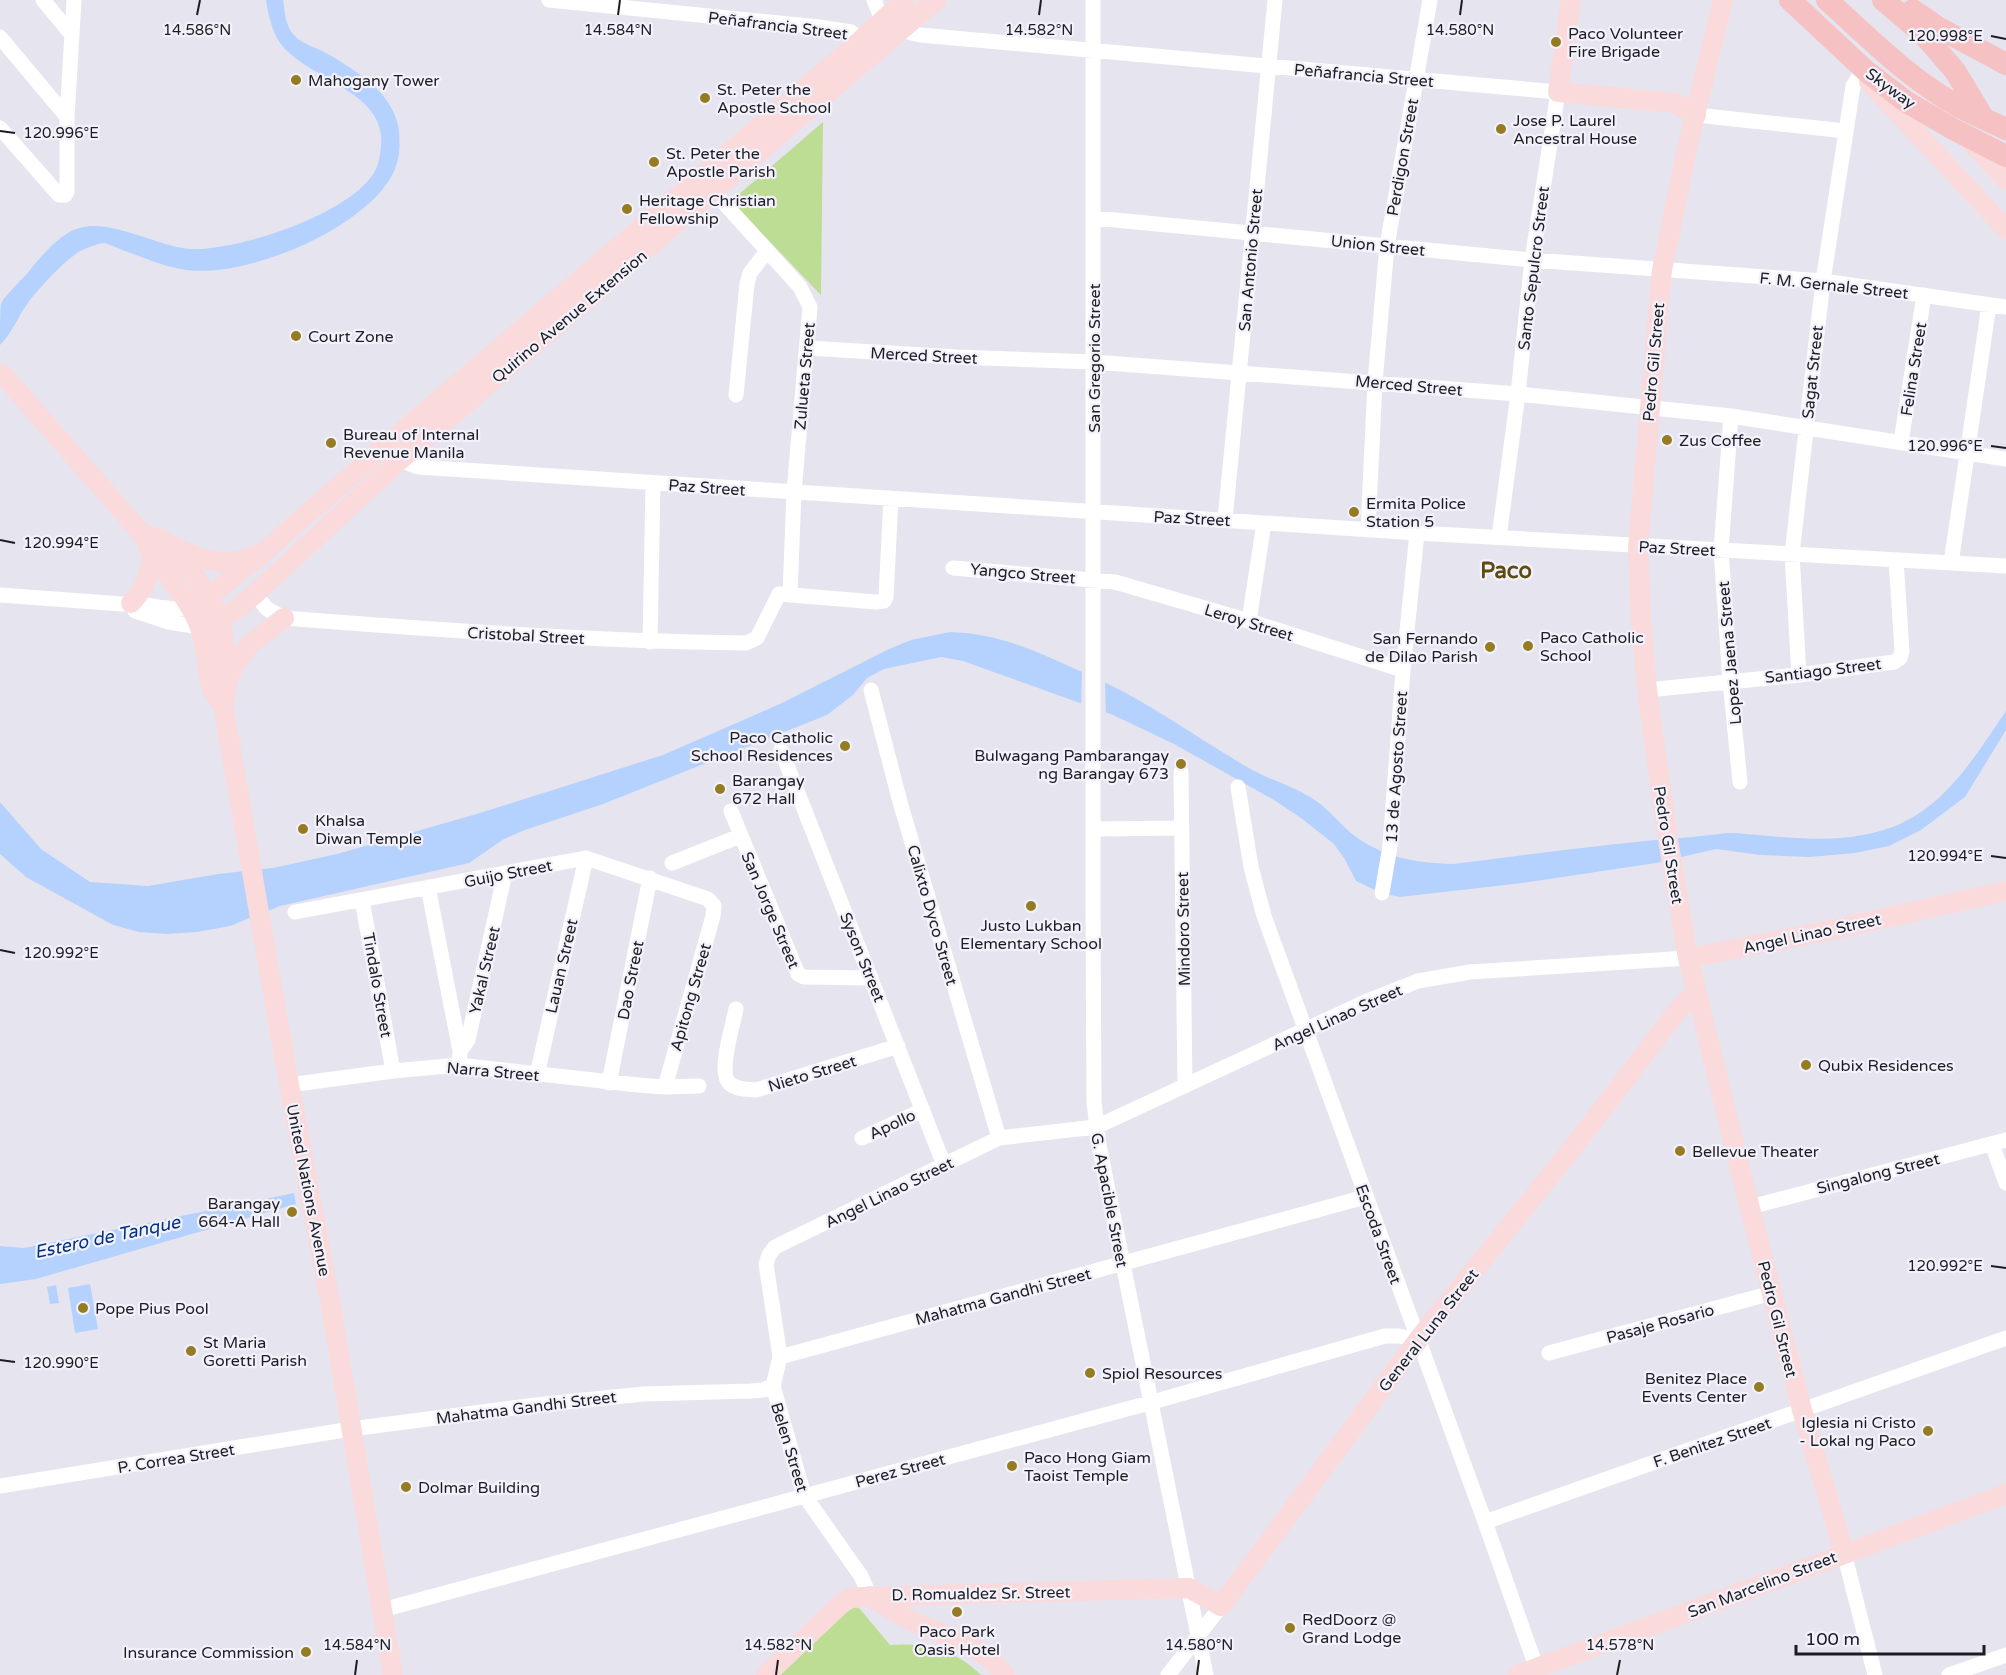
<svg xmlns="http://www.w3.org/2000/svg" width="2006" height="1675" font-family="'Varela Round',sans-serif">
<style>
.green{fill:#bcdd93}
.water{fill:#b5d1fd}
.pier{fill:#e6e5ef}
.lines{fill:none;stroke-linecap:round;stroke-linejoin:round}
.minor{stroke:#fff;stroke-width:15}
.major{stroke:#fadada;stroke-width:20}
.highway{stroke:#f6c1c2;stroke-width:22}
.ticks{fill:none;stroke:#1d1d21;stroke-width:2}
.poi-dot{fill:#957c23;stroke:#f3f2fc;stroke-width:2}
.labels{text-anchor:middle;stroke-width:4.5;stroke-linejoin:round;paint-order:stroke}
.street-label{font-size:16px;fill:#1d1d21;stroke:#f3f2fc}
.poi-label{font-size:16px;fill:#1d1d21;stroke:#f3f2fc;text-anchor:start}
.water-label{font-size:18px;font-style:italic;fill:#003181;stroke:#f3f2fc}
.district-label{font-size:22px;font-weight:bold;fill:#5d4c0d;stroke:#f3f2fc}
.ticks-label{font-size:15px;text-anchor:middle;fill:#1d1d21;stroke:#f3f2fc;stroke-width:4.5;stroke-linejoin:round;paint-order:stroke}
</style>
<rect width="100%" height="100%" fill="#e6e5ef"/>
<!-- green -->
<path class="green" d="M 823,122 L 821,295 L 731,201 Z
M 856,1607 L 860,1609 L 890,1645 C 924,1642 957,1650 981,1675 L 780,1675 L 850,1609 Z"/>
<!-- water -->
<path class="water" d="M 266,0 L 283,0 C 285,13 285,24 293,34 C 302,45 316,47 328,54 C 344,63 359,73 373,85 C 386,97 397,113 399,131 C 400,145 400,158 394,171 C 380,205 325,237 292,250 C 258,263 222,274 186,270 C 165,267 145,258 125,251 C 119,249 110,244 104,243 C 99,243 87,248 82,250 C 67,258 41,286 30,300 C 19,314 13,332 0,345 C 0,336 0,311 1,304 C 5,295 23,279 30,270 C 71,219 87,218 147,238 C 162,243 176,248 191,249 C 238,251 357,213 377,167 C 380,159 382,143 381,135 C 377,90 304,76 280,43 C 272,31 268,14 266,0 Z
M 950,632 C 995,633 1031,649 1071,667 C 1089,675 1107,683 1124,692 C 1168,716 1209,745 1252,770 C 1271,780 1292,786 1310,797 C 1326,806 1337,821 1351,833 C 1381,857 1414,863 1453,864 C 1532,854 1612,843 1692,837 C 1704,836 1716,834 1728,833 C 1741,833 1755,835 1769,836 C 1813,840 1861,842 1902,823 C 1950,800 1977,753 2006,711 L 2006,730 L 1965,797 L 1921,830 L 1889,846 L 1855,853 L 1809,857 L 1761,855 L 1716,849 L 1656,863 L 1522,883 L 1400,897 L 1381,893 L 1356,881 L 1344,858 L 1334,844 L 1301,818 L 1274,800 L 1174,744 L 1113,715 L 963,661 L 941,657 L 884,669 L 867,678 L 853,695 L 827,715 L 603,804 L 525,830 L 504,839 L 469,863 L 280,906 L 230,926 L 197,932 L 167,934 L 139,932 L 113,925 L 26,877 L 0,854 L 0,802 L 41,849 L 90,882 L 148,886 L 218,874 L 273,868 L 337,854 L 480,813 L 663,755 L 780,704 L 889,649 L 911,640 Z
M 294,1193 L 296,1204 L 36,1279 L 0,1284 L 0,1246 L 24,1248 Z
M 90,1284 L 98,1329 L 75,1333 L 68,1288 Z
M 56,1285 L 59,1303 L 50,1304 L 47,1287 Z"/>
<!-- pier -->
<path class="pier" d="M 1082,669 L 1105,680 L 1106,716 L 1081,708 Z"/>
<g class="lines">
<!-- minor -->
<path class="minor" d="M 43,0 L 72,35
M 549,0 L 819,27 L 851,32 L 861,40
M 874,0 L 882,20 L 900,30 L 920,35 L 1558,92 L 1532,260 L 1518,394 L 1499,537
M 1093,0 L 1093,913 L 1094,1102 L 1099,1145 L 1206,1675
M 0,37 L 67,117
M 1696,115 L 1845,131
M 0,128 L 59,195 L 65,195 L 67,192 L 67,117 L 74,0
M 714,192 L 800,287 L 810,307 L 794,492 L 790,594
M 1094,218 L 1532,260 L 1823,281 L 2006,307
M 808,348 L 956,357 L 1094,362 L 1518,394 L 1731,416 L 2006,459
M 736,395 L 747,284 L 750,273 L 767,251
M 1731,416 L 1721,550 L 1730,681 L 1740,782
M 1901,442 L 1924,295
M 394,453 L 400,460 L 418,467 L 1417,533 L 2006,566
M 1225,520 L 1275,0
M 1368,530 L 1375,382 L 1387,246 L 1430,0
M 1951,563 L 1989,305
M 953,568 L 1115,582 L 1249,621 L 1403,670
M 255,594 L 267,609 L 284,618 C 438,630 591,641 746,643 L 757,638 L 779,594 L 876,602 L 884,601 L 886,597 L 891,498
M 0,595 L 122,604 C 145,601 168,613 191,607
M 135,611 L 168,622 L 200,627
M 1249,621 L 1264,523
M 650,642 L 653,483
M 1799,675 L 1792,554 L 1823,281 L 1853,86 L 1861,74
M 871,690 L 900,802 L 999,1138
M 1647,690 L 1799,675 L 1894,662 L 1900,658 L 1902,651 L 1896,560
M 781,750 L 944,1165
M 1181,772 L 1185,1086
M 1238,787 L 1251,867 L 1264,916 L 1485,1522 L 1539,1675
M 731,811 L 798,974 L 804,977 L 871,978
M 1093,829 L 1182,828
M 672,863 L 740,836
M 428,887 L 460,1051
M 1382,893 L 1390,846 L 1403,670 L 1417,533
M 362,900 L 393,1071
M 295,912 L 586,858 L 708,899 L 714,906 L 713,916 L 665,1087
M 736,1009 C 733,1025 718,1071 729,1083 C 736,1090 748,1089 756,1090 L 898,1046
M 459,1065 L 460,1051 L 468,1040 L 505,873
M 537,1075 L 586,858
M 609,1083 L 650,878
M 289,1085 L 393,1071 L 459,1065 L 638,1085 L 665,1087 L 699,1086
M 862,1138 L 923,1110
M 1992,1144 L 2006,1183
M 1750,1207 L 2006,1140
M 1549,1353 L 1772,1293
M 780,1357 L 1365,1197
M 0,1486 L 351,1429 L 536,1405 L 643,1394 L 751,1391 L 763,1390 L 773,1386
M 1485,1522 L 2006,1338
M 1844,1553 L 1875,1675
M 870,1596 L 861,1576 L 804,1495 L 773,1386 L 780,1357 L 766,1264 L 769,1255 L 775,1247 L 999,1138 L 1096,1127 L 1365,1002 L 1418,981 L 1470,972 L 1688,958
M 382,1610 L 1149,1403 L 1385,1336 L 1399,1336 L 1418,1340
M 1168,1675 L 1221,1606
M 1949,1675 L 2006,1655"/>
<!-- major -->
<path class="major" d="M 1571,0 L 1558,92 L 1675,103 L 1696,115
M 1723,0 L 1688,144 L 1662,270 L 1638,547 L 1641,618 L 1647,690 L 1667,834 L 1688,958 L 1747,1197 L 1802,1410 L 1844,1553
M 1869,82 L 2006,229
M 1969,140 L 2006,180
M 0,374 L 4,376 L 142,534 C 156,567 186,591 199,625 C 207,645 206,668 212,689 C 214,695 219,700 223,705
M 142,534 L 161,539 L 166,543 L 197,579 L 220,617 L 229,674 L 223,705 L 288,1079 L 329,1296 L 393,1675
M 173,546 C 199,560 228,569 256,555
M 131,603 C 145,588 150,575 152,554
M 191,607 L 220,588 L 266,550 L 386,445 L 861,40 L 905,0
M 200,627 L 237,609 L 255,594 L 400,460 L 936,0
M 229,674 L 249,645 L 284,618
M 1688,958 L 1822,932 L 2006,891
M 870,1596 C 884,1605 898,1615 914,1622 C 949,1638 981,1643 1005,1675
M 766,1675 L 842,1603 L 851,1598 L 862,1597 L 1189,1588 L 1221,1606 L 1418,1340 L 1571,1150 L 1678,1010 L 1688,1000 L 1697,994
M 1518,1675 L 2006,1494"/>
<!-- highway -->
<path class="highway" d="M 1790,0 L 1865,70 L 1905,101 L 1953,129 L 2006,156
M 1827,0 C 1869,38 1910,80 1960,107 C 1975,115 1991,122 2006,129
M 1883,0 L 1922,33 L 1955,71 L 1984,119
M 1913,10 L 1939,28 L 2006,64"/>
</g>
<!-- ticks -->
<path class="ticks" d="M 197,15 L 200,0M 618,15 L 620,0M 1039,15 L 1041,0M 1460,15 L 1462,0M 1991,36 L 2006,39M 0,131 L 15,133M 1991,446 L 2006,448M 0,540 L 15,543M 1991,856 L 2006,858M 0,950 L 15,953M 1991,1266 L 2006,1268M 0,1360 L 15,1362M 355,1675 L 357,1660M 776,1675 L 778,1660M 1197,1675 L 1199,1660M 1617,1675 L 1620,1660"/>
<!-- markers -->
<g class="poi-dot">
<circle cx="1556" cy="42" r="6"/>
<circle cx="296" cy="80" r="6"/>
<circle cx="705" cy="98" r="6"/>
<circle cx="1501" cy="129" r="6"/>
<circle cx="654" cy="162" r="6"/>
<circle cx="627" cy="209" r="6"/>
<circle cx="296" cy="336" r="6"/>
<circle cx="1667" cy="440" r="6"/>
<circle cx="331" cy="443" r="6"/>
<circle cx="1354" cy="512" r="6"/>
<circle cx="1528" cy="646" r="6"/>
<circle cx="1490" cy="647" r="6"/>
<circle cx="845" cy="746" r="6"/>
<circle cx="1181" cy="764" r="6"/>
<circle cx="720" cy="789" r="6"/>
<circle cx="303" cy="829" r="6"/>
<circle cx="1031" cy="906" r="6"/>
<circle cx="1806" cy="1065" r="6"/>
<circle cx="1680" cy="1151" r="6"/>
<circle cx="292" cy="1212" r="6"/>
<circle cx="83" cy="1308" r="6"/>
<circle cx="191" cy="1351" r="6"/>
<circle cx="1090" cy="1373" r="6"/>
<circle cx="1759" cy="1387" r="6"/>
<circle cx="1928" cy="1431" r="6"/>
<circle cx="1012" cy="1466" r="6"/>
<circle cx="406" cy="1487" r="6"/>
<circle cx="957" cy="1612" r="6"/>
<circle cx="1290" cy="1628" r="6"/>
<circle cx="306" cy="1652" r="6"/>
</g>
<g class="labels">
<!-- street labels -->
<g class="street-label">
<text transform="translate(778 25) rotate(7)" y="6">Peñafrancia Street</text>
<text transform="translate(1364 75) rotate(5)" y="6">Peñafrancia Street</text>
<text transform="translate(1891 88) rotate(36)" y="6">Skyway</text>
<text transform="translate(1402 157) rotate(-80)" y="6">Perdigon Street</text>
<text transform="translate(1378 245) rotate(6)" y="6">Union Street</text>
<text transform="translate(1250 260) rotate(-85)" y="6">San Antonio Street</text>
<text transform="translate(1533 268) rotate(-83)" y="6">Santo Sepulcro Street</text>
<text transform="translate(1834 285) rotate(6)" y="6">F. M. Gernale Street</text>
<text transform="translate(569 316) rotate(-40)" y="6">Quirino Avenue Extension</text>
<text transform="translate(924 355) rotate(3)" y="6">Merced Street</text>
<text transform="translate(1094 358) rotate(-90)" y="6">San Gregorio Street</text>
<text transform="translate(1653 362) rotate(-85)" y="6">Pedro Gil Street</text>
<text transform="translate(1913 369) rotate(-81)" y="6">Felina Street</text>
<text transform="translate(1812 372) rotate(-84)" y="6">Sagat Street</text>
<text transform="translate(804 376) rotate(-85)" y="6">Zulueta Street</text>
<text transform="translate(1409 385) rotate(5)" y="6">Merced Street</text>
<text transform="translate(707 487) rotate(4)" y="6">Paz Street</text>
<text transform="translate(1192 518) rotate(3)" y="6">Paz Street</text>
<text transform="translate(1677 548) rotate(3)" y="6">Paz Street</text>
<text transform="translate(1023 573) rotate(5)" y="6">Yangco Street</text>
<text transform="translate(1249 622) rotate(17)" y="6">Leroy Street</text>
<text transform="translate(526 635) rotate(3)" y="6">Cristobal Street</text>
<text transform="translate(1729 653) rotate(-95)" y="6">Lopez Jaena Street</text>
<text transform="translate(1823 670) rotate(-7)" y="6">Santiago Street</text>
<text transform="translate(1396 767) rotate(-86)" y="6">13 de Agosto Street</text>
<text transform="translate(1669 845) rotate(81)" y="6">Pedro Gil Street</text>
<text transform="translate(508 873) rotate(-11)" y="6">Guijo Street</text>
<text transform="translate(771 910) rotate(67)" y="6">San Jorge Street</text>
<text transform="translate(933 915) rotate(74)" y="6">Calixto Dyco Street</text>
<text transform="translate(1183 929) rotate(-91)" y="6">Mindoro Street</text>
<text transform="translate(1812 933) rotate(-12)" y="6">Angel Linao Street</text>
<text transform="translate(863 957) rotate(68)" y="6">Syson Street</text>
<text transform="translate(561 966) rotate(-77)" y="6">Lauan Street</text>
<text transform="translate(484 970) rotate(-77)" y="6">Yakal Street</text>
<text transform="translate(630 980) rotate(-79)" y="6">Dao Street</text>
<text transform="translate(378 985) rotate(80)" y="6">Tindalo Street</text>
<text transform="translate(690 997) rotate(-74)" y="6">Apitong Street</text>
<text transform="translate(1337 1017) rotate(-24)" y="6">Angel Linao Street</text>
<text transform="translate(493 1071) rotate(5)" y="6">Narra Street</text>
<text transform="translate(812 1073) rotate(-17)" y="6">Nieto Street</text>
<text transform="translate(892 1124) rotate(-25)" y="6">Apollo</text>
<text transform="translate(1878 1173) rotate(-14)" y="6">Singalong Street</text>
<text transform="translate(309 1190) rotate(79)" y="6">United Nations Avenue</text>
<text transform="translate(889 1192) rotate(-26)" y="6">Angel Linao Street</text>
<text transform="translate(1110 1200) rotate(79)" y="6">G. Apacible Street</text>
<text transform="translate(1379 1234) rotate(70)" y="6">Escoda Street</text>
<text transform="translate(1003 1296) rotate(-15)" y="6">Mahatma Gandhi Street</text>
<text transform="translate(1778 1319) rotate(76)" y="6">Pedro Gil Street</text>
<text transform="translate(1660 1323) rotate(-15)" y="6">Pasaje Rosario</text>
<text transform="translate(1428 1330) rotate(-52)" y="6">General Luna Street</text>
<text transform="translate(526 1407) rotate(-7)" y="6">Mahatma Gandhi Street</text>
<text transform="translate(1712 1442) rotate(-19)" y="6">F. Benitez Street</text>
<text transform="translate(790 1447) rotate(73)" y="6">Belen Street</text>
<text transform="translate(176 1458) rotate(-9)" y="6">P. Correa Street</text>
<text transform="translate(900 1470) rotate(-15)" y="6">Perez Street</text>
<text transform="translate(1762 1584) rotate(-21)" y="6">San Marcelino Street</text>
<text transform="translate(981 1593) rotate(-1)" y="6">D. Romualdez Sr. Street</text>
</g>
<!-- poi labels -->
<g class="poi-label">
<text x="1568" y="39">Paco Volunteer<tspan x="1568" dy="18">Fire Brigade</tspan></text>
<text x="308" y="86">Mahogany Tower</text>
<text x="717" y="95">St. Peter the<tspan x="717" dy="18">Apostle School</tspan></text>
<text x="1513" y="126">Jose P. Laurel<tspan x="1513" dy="18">Ancestral House</tspan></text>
<text x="666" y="159">St. Peter the<tspan x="666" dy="18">Apostle Parish</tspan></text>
<text x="639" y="206">Heritage Christian<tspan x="639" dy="18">Fellowship</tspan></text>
<text x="308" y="342">Court Zone</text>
<text x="343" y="440">Bureau of Internal<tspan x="343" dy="18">Revenue Manila</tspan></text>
<text x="1679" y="446">Zus Coffee</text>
<text x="1366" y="509">Ermita Police<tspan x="1366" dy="18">Station 5</tspan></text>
<text x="1540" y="643">Paco Catholic<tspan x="1540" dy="18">School</tspan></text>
<text x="1478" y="644" text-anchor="end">San Fernando<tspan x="1478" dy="18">de Dilao Parish</tspan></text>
<text x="833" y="743" text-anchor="end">Paco Catholic<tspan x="833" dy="18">School Residences</tspan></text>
<text x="1169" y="761" text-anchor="end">Bulwagang Pambarangay<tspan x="1169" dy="18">ng Barangay 673</tspan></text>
<text x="732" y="786">Barangay<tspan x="732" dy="18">672 Hall</tspan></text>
<text x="315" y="826">Khalsa<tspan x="315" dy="18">Diwan Temple</tspan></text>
<text x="1031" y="931" text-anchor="middle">Justo Lukban<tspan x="1031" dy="18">Elementary School</tspan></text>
<text x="1818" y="1071">Qubix Residences</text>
<text x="1692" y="1157">Bellevue Theater</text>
<text x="280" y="1209" text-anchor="end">Barangay<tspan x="280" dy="18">664-A Hall</tspan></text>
<text x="95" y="1314">Pope Pius Pool</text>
<text x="203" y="1348">St Maria<tspan x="203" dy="18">Goretti Parish</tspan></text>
<text x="1102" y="1379">Spiol Resources</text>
<text x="1747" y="1384" text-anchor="end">Benitez Place<tspan x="1747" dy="18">Events Center</tspan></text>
<text x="1916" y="1428" text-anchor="end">Iglesia ni Cristo<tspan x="1916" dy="18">- Lokal ng Paco</tspan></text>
<text x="1024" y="1463">Paco Hong Giam<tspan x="1024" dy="18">Taoist Temple</tspan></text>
<text x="418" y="1493">Dolmar Building</text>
<text x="1302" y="1625">RedDoorz @<tspan x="1302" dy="18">Grand Lodge</tspan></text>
<text x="957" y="1637" text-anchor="middle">Paco Park<tspan x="957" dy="18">Oasis Hotel</tspan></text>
<text x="294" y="1658" text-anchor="end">Insurance Commission</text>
</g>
<!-- water labels -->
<g class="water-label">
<text transform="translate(107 1237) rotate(-12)" y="6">Estero de Tanque</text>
</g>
<!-- district labels -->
<g class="district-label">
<text x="1506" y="578">Paco</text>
</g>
</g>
<g class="ticks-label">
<text x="197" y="35">14.586°N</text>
<text x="618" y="35">14.584°N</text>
<text x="1039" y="35">14.582°N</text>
<text x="1460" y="35">14.580°N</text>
<text x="1945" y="41">120.998°E</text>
<text x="61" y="138">120.996°E</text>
<text x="1945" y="451">120.996°E</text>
<text x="61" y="548">120.994°E</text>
<text x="1945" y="861">120.994°E</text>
<text x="61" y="958">120.992°E</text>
<text x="1945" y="1271">120.992°E</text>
<text x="61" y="1368">120.990°E</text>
<text x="357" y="1650">14.584°N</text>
<text x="778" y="1650">14.582°N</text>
<text x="1199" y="1650">14.580°N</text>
<text x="1620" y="1650">14.578°N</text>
</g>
<!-- scale -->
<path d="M1796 1645v9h188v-9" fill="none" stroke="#1d1d21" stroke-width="3"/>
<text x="1805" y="1645" font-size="18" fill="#1d1d21" stroke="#f3f2fc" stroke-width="4.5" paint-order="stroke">100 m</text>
</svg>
